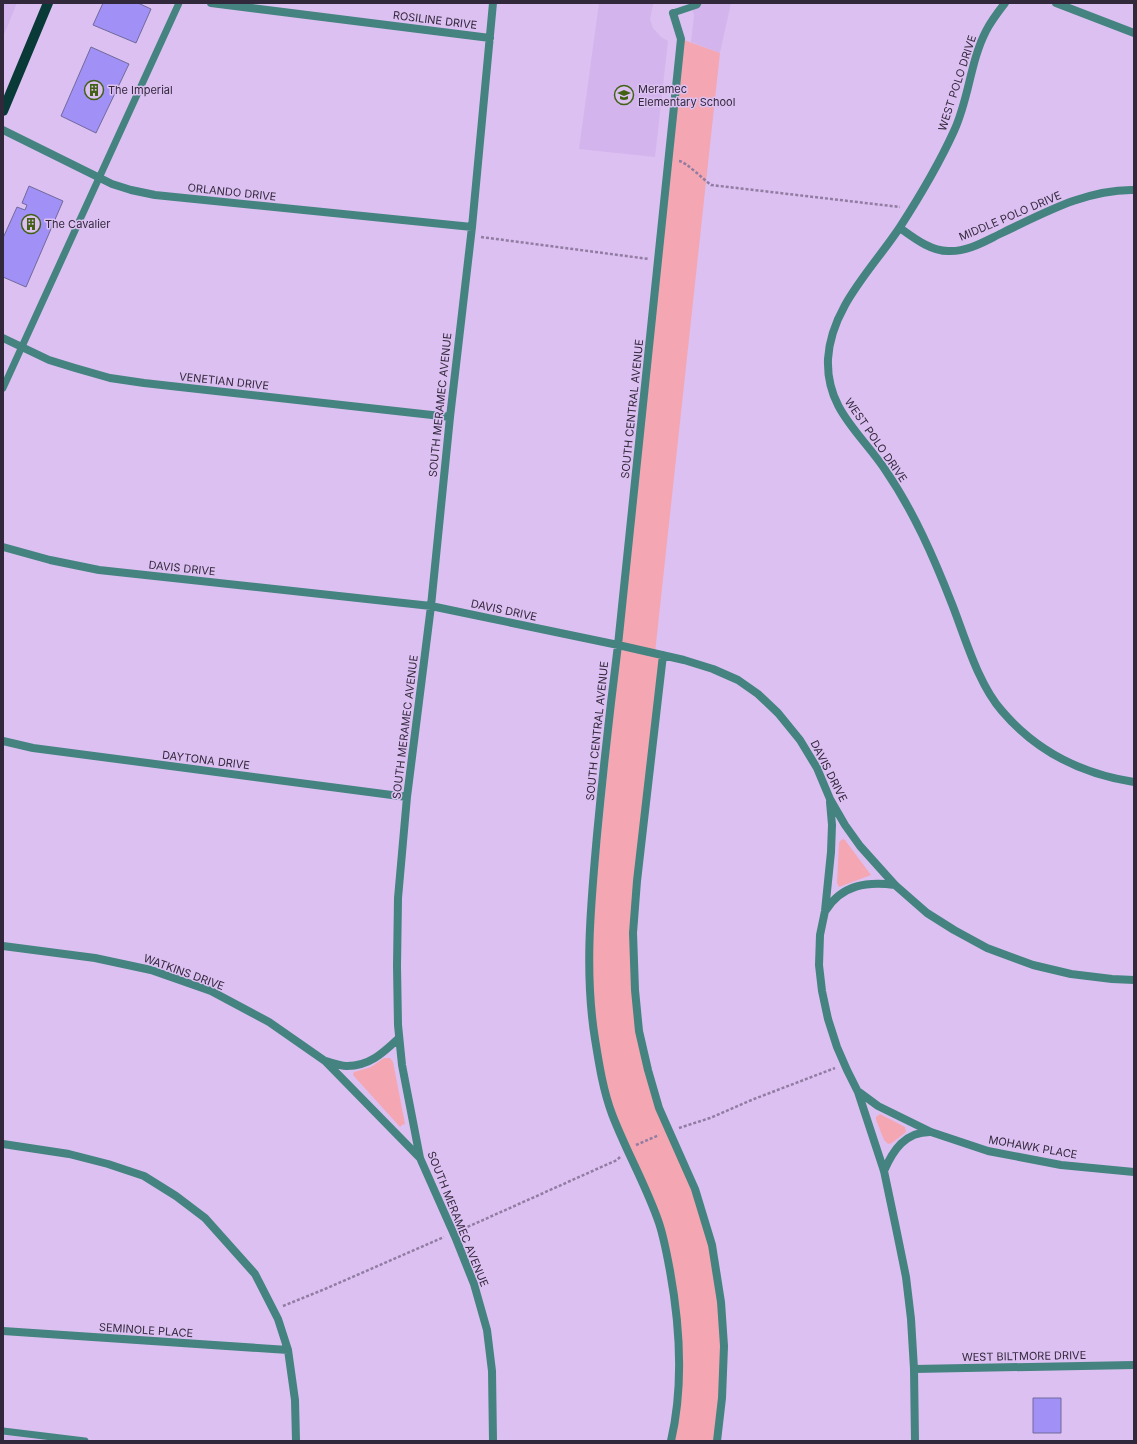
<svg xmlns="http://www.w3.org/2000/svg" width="1137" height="1444" font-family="Inter,sans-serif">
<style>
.built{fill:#d3b4ec}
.green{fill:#f4a7b2}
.building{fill:#a190f5;stroke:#706a9b}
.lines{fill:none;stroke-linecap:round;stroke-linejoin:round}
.path{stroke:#917da1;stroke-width:2.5;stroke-dasharray:3 2;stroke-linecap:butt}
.lane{stroke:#44837f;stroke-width:7}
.street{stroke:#44837f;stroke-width:8}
.primary{stroke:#0a3a38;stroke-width:10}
.labels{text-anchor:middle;stroke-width:3;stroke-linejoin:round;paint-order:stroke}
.street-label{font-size:11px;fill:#32283b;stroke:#dcc0f2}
.poi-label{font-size:11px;fill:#32283b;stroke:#dcc0f2;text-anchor:start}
</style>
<rect width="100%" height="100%" fill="#dcc0f2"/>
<!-- built -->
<path class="built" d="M 3,3 L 17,3 L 3,37 Z
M 599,3 L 655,3 L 653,5 L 650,19 L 653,28 L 661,37 L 668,41 L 655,157 L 579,149 Z
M 691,3 L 731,3 L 720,53 L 691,42 L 694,16 Z
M 3,1435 L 52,1441 L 3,1441 Z"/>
<!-- green -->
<path class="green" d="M 681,39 L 720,53 L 655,653 L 663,655 L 633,933 L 639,1031 L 675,1146 L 712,1245 L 724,1346 L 717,1441 L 671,1441 L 679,1342 L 660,1225 L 626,1149 L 600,1071 L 589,955 Z
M 843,839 L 845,840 L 871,875 L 839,887 L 837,883 L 839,843 L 841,840 Z
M 384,1058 L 390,1058 L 393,1062 L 405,1124 L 402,1125 L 400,1127 L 353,1075 L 354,1072 L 371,1067 Z
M 880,1114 L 905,1127 L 906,1132 L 892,1143 L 888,1144 L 884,1140 L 876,1120 L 876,1117 Z"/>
<!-- building -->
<path class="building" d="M 103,3 L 138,3 L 151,9 L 136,43 L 93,25 Z
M 91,47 L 129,64 L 96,133 L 61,116 Z
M 29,186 L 63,201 L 26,287 L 3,277 L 3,238 L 17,207 L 25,210 L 27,205 L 22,203 Z
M 1033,1398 L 1061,1398 L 1061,1433 L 1033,1433 Z"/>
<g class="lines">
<!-- path -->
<path class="path" d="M 679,161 C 686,162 703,179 711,185 L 900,207
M 481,237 L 649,259
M 679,1128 L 710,1118 L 754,1099 L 835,1068
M 636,1145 L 659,1135
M 463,1229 L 617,1160 L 620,1157
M 283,1306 L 325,1289 L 444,1237"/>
<!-- lane -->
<path class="lane" d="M 673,13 L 697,5 L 698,3
M 3,388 L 179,3
M 3,1431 L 85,1441"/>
<!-- street -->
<path class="street" d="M 211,3 L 490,38
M 493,3 L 472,227 L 450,417 L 431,606 L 407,797 L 398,898 L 397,966 L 398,1025 L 402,1065 L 420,1158 L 456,1239 L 474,1284 L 487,1330 L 492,1371 L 493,1441
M 1005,3 C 998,12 991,21 986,31 C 970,62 969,99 954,131 C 939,164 920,196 900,227 C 873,268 831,307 828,359 C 826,410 861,433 886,471 C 914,512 934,558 952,604 C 965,637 978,684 1002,711 C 1037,752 1082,774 1134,782
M 1056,3 L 1134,33
M 3,130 L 112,184 L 131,190 L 155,195 L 472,227
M 900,228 C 913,237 930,251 948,251 C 968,252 985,241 1002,233 C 1044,213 1087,189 1134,190
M 3,338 L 49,360 L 75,368 L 110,378 L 144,383 L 450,417
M 3,547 L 50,560 L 99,570 L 431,606 L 618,645 L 684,660 L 713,669 L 738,680 L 758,694 L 778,713 L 800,740 L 817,768 L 830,799 L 845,825 L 860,846 L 895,885 L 927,913 L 954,930 L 987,948 L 1033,965 L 1071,974 L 1112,979 L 1134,980
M 663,655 L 637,881 L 633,933 L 635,990 L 639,1031 L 648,1070 L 659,1108 L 695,1189 L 712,1245 L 721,1302 L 724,1346 L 722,1398 L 717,1441
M 3,741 L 33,748 L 407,797
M 830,802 L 832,825 L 831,852 L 825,911 L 820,935 L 819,965 L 822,991 L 828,1019 L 837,1047 L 847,1070 L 858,1092 L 884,1171 L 896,1228 L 906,1277 L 911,1319 L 914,1369 L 915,1441
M 826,910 C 842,885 867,881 895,885
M 3,946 L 95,958 L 151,970 L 211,991 L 269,1022 L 325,1061 L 420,1158
M 326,1061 C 332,1063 341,1066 347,1066 C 370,1066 384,1052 399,1038
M 859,1092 L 878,1106 L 931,1132 L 988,1151 L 1061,1165 L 1134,1172
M 3,1144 L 69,1154 L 108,1164 L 144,1176 L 176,1196 L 205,1218 L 255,1274 L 278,1319 L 288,1350 L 295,1400 L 296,1441
M 884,1171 C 893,1150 905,1132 930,1132
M 3,1331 L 288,1350
M 914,1369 L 1134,1365
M 671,1441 C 684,1385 680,1326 670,1271 C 667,1255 664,1238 659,1223 C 646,1185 626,1151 612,1114 C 603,1090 599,1064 595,1039 C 584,971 591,903 597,835 C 603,772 610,708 618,645 L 681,39 L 673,13"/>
<!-- primary -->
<path class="primary" d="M 3,111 L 48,3"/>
</g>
<!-- icons -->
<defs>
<symbol id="building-ring" viewBox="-11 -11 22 22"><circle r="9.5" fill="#dcc0f2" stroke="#426115" stroke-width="1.5"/><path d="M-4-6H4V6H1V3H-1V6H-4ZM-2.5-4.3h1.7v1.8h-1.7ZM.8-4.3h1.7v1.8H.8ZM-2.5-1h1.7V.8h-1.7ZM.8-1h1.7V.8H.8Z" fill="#426115"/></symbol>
<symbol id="school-ring" viewBox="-11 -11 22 22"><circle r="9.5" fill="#dcc0f2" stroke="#426115" stroke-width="1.5"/><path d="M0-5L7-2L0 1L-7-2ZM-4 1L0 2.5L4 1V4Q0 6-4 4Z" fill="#426115"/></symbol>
</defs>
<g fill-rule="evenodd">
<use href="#building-ring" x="83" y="79" width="22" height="22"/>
<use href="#school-ring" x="613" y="84" width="22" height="22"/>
<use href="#building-ring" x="20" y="213" width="22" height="22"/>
</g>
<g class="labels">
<!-- street labels -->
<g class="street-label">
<text transform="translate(435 20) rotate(7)" y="4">ROSILINE DRIVE</text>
<text transform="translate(957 83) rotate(-72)" y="4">WEST POLO DRIVE</text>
<text transform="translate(232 192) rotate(6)" y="4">ORLANDO DRIVE</text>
<text transform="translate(1010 216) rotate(-23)" y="4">MIDDLE POLO DRIVE</text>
<text transform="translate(224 381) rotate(6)" y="4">VENETIAN DRIVE</text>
<text transform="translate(440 405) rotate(-84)" y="4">SOUTH MERAMEC AVENUE</text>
<text transform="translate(632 409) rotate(-84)" y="4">SOUTH CENTRAL AVENUE</text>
<text transform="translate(876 440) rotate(55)" y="4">WEST POLO DRIVE</text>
<text transform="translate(182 568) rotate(6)" y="4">DAVIS DRIVE</text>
<text transform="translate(504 610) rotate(12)" y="4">DAVIS DRIVE</text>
<text transform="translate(405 727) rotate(-83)" y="4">SOUTH MERAMEC AVENUE</text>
<text transform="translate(597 731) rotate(-84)" y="4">SOUTH CENTRAL AVENUE</text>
<text transform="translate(206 760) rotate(7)" y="4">DAYTONA DRIVE</text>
<text transform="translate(829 771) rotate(63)" y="4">DAVIS DRIVE</text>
<text transform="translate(184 972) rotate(20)" y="4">WATKINS DRIVE</text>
<text transform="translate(1033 1147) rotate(10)" y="4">MOHAWK PLACE</text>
<text transform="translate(458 1219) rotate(68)" y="4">SOUTH MERAMEC AVENUE</text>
<text transform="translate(146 1330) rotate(4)" y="4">SEMINOLE PLACE</text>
<text transform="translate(1024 1356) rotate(-1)" y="4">WEST BILTMORE DRIVE</text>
</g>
<!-- poi labels -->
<g class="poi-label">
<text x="638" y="93">Meramec<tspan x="638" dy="13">Elementary School</tspan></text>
<text x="108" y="94">The Imperial</text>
<text x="45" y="228">The Cavalier</text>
</g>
</g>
<!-- border -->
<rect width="1137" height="1444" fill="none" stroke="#32283b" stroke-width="8"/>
</svg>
